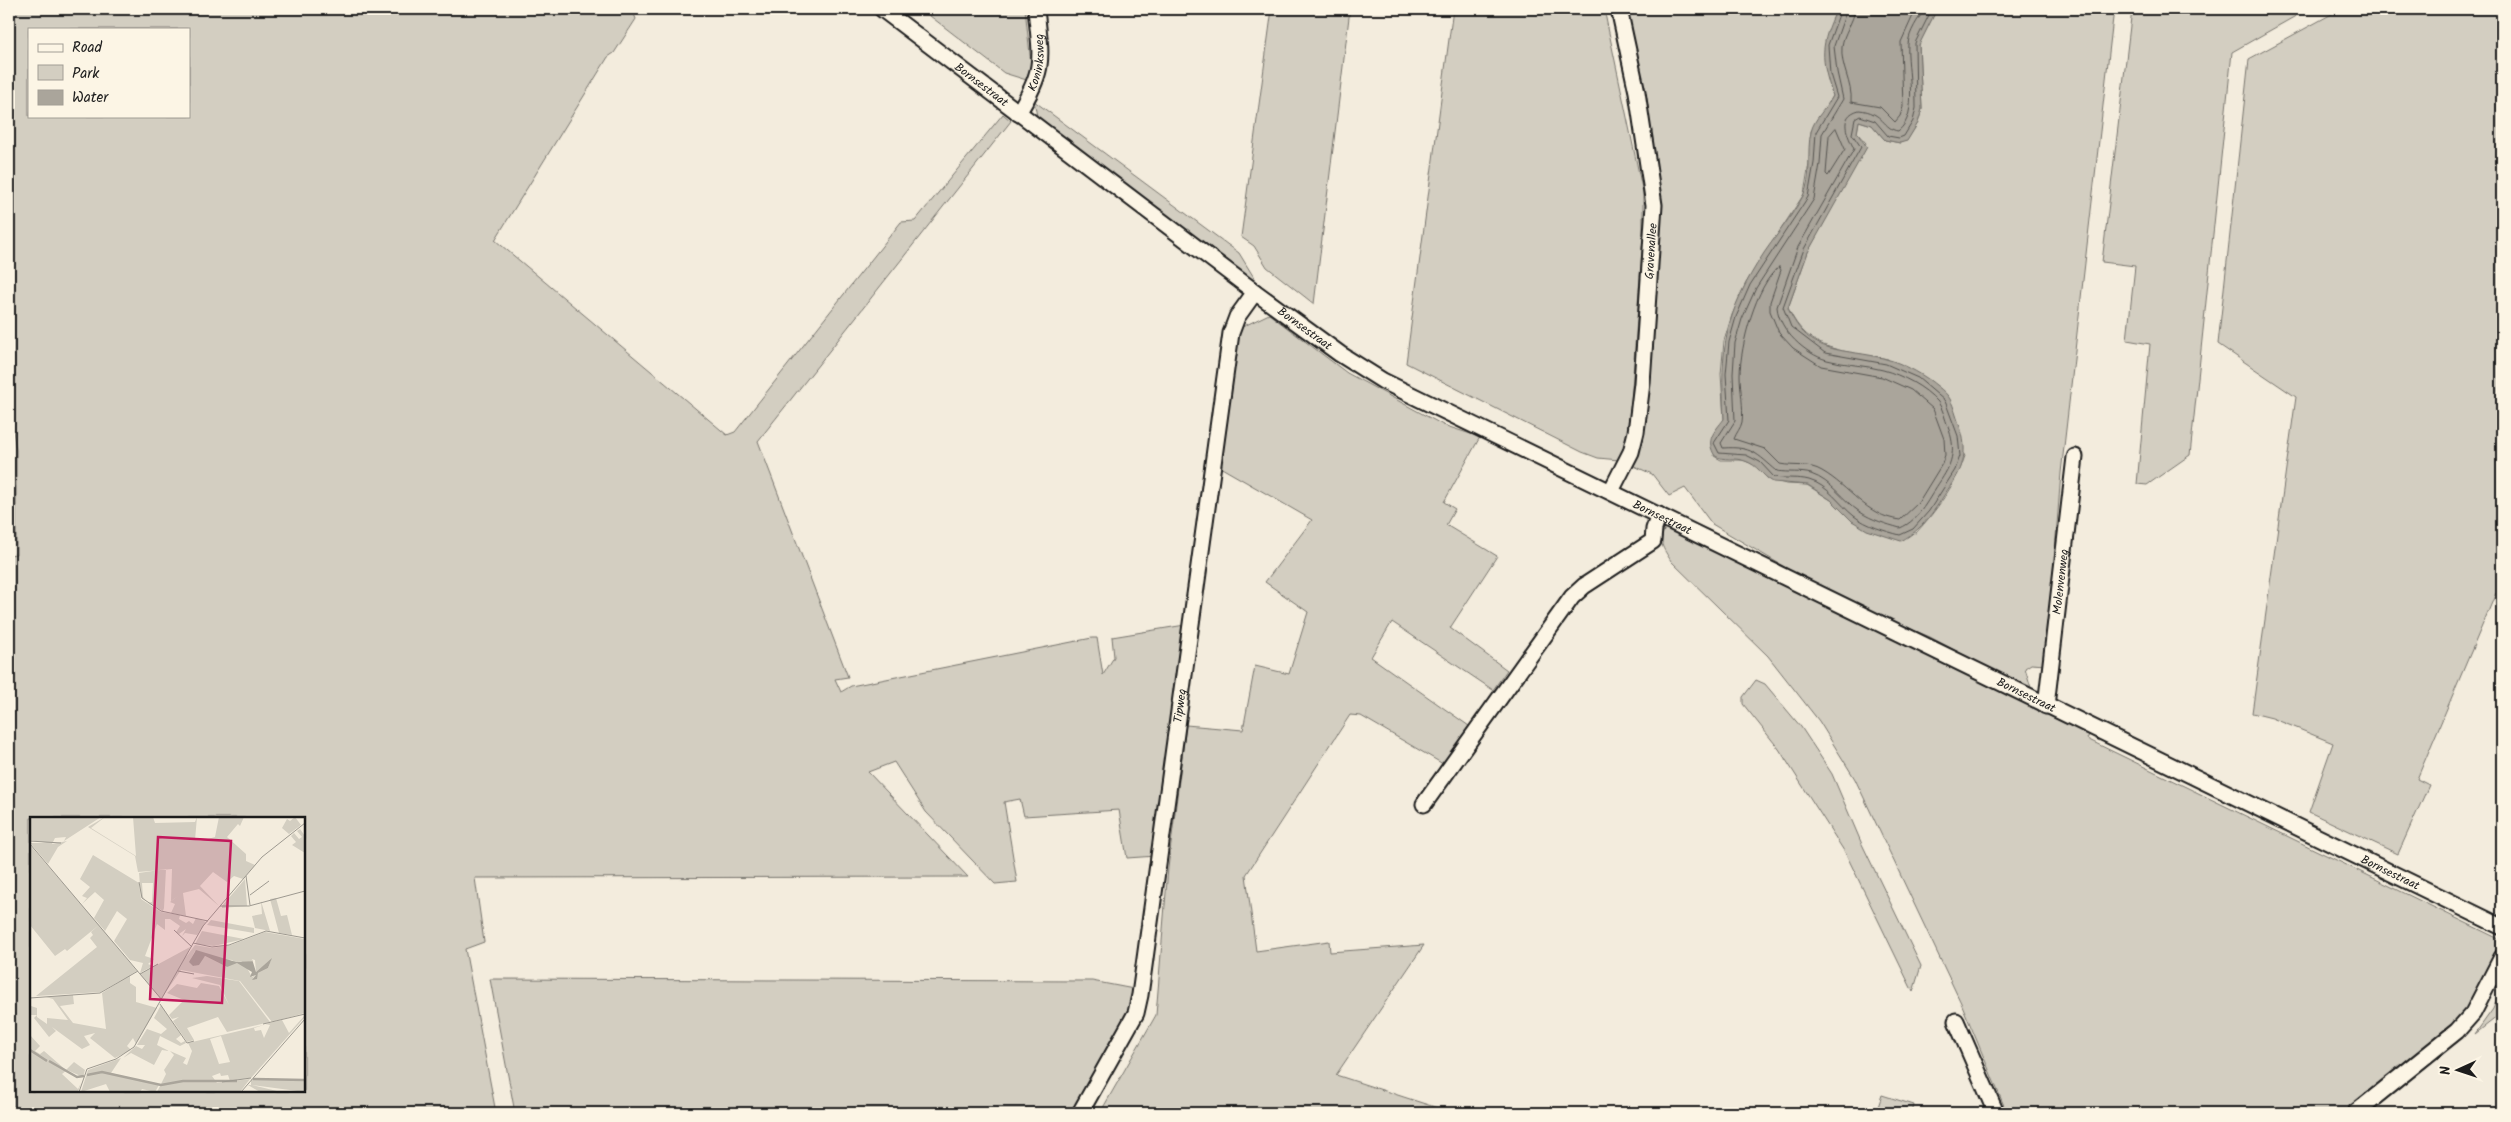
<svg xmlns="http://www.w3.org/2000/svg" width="2511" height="1122" font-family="Kalam,sans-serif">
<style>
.green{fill:#d3cec1;stroke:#78756e;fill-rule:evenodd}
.water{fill:#aaa59b;stroke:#716e68}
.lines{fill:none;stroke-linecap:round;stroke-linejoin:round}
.shore{stroke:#55534f;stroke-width:1}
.minor-casing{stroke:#1c1c1c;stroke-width:19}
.minor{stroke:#fcf5e5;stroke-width:15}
.labels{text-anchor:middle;stroke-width:4;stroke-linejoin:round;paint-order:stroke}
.street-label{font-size:12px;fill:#1c1c1c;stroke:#fcf5e5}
.inset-river{fill:none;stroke:#aaa59b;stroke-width:2.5}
.inset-road{fill:none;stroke:#9d9990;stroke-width:1}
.view{fill:#c2185b;fill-opacity:0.15;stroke:#c2185b;stroke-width:2.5}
.inset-edge{fill:none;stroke:#1c1c1c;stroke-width:2.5}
</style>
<rect width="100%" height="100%" fill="#f3ecdd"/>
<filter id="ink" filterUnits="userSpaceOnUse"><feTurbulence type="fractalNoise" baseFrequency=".02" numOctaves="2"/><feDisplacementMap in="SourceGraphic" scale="10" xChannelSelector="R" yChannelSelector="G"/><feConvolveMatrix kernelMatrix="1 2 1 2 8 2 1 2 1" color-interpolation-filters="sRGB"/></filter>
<g filter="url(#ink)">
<!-- green -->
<path class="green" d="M 9,9 L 632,9 L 636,19 L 614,53 L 608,57 L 495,240 L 727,435 L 735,432 L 901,222 L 915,221 L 1003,114 L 1011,121 L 758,441 L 848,677 L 835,679 L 841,692 L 851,686 L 1092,638 L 1097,638 L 1103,675 L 1114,657 L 1112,637 L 1185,625 L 1156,856 L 1127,858 L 1119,810 L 1024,816 L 1020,799 L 1004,802 L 1017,882 L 995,884 L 926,812 L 894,762 L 868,772 L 968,877 L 475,878 L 484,942 L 465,949 L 496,1113 L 9,1113 L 9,555 L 16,554 L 16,450 L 9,405 ZM 29,29 L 189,29 L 189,116 L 29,116 ZM 31,818 L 304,818 L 304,1091 L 31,1091 Z
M 921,9 L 1025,9 L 1033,82 L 1004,73 Z
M 1272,9 L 1350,9 L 1314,304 L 1267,267 L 1254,246 L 1241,237 Z
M 1453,9 L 1604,9 L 1643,193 L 1643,234 L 1629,431 L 1619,460 L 1598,458 L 1582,452 L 1406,363 Z
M 1622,9 L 1837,9 C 1824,37 1823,67 1833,96 L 1811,131 L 1809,163 L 1804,194 L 1746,283 L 1732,315 L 1724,341 L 1721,374 L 1724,419 L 1714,456 L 1721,460 L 1743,460 L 1757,466 L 1768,479 L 1786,484 L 1807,485 L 1831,500 L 1852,521 L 1916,533 C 1936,511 1956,484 1965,456 L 1888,359 C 1846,350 1808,354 1788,308 L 1808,252 L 1866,143 L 1857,133 L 1859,121 L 1872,125 L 1885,140 L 1900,143 L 1907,140 L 1918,123 L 1922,109 L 1919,44 L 1937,9 L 2114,9 L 2061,473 L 2046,665 L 2031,664 L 2025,668 L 2032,691 L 1930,637 L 1837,598 L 1712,524 L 1685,488 L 1669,496 L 1652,474 L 1632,465 L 1644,432 L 1660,201 L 1658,175 Z
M 2132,9 L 2308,9 L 2232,52 L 2190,455 L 2147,485 L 2137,484 L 2150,344 L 2127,340 L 2135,266 L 2102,262 Z
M 2341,9 L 2502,9 L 2502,599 L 2496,593 L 2417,779 L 2429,785 L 2398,854 L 2309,812 L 2333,743 L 2272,718 L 2252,713 L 2296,397 L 2218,344 L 2249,59 Z
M 1034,101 L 1239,253 L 1258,284 L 1037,116 Z
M 1269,314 L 1347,373 L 1443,425 L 1480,437 L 1444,502 L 1455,509 L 1446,525 L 1497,556 L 1450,628 L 1507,670 L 1493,690 L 1392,622 L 1371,657 L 1469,726 L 1443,764 L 1361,716 L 1350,715 L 1246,875 L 1256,951 L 1329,941 L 1330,952 L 1424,945 L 1336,1075 L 1453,1113 L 1100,1113 L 1156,1015 L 1168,868 L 1186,725 L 1243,730 L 1255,666 L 1289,674 L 1308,612 L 1265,582 L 1312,520 L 1220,467 L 1238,329 Z
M 1666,528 L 1674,529 L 2018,699 L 2091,731 L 2087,739 L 2499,939 L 2498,952 L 2471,1015 L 2352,1113 L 2007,1113 L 1962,1005 L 1855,779 L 1819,721 L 1768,656 L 1671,561 C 1664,549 1656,541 1666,528 Z
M 1756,680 L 1765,684 L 1801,727 L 1832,774 L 1861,842 L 1921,966 L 1913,992 L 1846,854 L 1779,749 L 1743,704 L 1743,697 Z
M 490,979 L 1092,981 L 1139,990 L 1075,1113 L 515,1113 Z
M 2502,987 L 2502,1013 L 2475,1034 L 2493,1009 Z
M 1882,1095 L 1914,1105 L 1912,1113 L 1876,1113 Z"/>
<!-- water -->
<path class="water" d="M 1837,9 L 1937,9 L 1919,45 L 1922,109 L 1918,123 L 1907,141 L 1900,143 L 1885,140 L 1872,125 L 1859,121 L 1857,133 L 1867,147 L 1808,252 L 1788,308 C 1809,358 1845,347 1886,359 C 1902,363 1918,372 1931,381 C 1937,386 1946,392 1950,399 C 1954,407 1956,416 1959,424 C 1967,445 1966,464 1953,482 C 1937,505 1927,527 1901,541 L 1867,530 L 1852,521 L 1831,500 L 1808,485 L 1773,482 C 1762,476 1758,465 1745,461 C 1734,457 1724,461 1715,456 C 1705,440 1714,432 1724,419 C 1720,348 1724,314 1764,253 C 1777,234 1792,216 1803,196 C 1813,176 1806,152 1811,132 C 1814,118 1827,108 1833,96 C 1820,58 1820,45 1837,9 Z"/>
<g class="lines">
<!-- shore -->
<path class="shore" d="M 1841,9 L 1828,45 L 1830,74 L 1837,97 L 1816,132 L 1814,163 L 1808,197 L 1750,285 L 1736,317 L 1729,342 L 1726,374 L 1729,420 L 1714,443 L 1719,453 L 1746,455 L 1760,462 L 1774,477 C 1786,479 1798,477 1809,480 C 1828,485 1840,505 1854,516 C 1867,526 1885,531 1900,535 L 1913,529 L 1929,511 L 1955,470 L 1960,456 L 1958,436 L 1945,401 L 1918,378 L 1886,364 L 1825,353 L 1791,327 L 1783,307 L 1804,249 L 1861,147 L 1852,134 L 1855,119 L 1860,116 L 1875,121 L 1888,136 L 1899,138 L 1904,136 L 1913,121 L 1916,108 L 1915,43 L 1932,9
M 1847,9 L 1834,46 L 1837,72 L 1843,99 L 1822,134 L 1820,164 L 1814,199 L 1756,288 L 1742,319 L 1735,343 L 1733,374 L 1735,421 L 1721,443 L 1723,448 C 1752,446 1757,454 1777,471 C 1788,473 1801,471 1811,474 C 1832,481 1843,501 1860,512 C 1872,520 1886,524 1900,528 C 1920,520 1929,497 1941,480 C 1953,462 1956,448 1948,427 C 1945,419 1943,409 1938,402 C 1925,387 1902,375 1883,370 C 1865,365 1845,365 1827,360 C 1805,354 1779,330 1777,307 L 1798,247 L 1854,149 C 1848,136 1837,116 1859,110 C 1884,112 1883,129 1898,131 C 1920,115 1906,68 1908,44 C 1909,32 1918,19 1925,9
M 1855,9 C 1854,22 1843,33 1842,47 C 1840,66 1853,84 1851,102 L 1880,107 L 1895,122 L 1900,116 L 1903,107 L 1901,42 L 1916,9
M 1836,128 L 1845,149 L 1828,176 L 1826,174 L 1829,136 Z
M 1779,267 L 1781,270 L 1770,302 L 1770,311 L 1779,333 L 1793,348 L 1821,366 L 1882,377 L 1911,390 L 1933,409 L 1944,439 L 1945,455 L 1942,464 L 1918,503 L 1900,520 C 1866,516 1850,487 1822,471 C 1809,463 1794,467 1780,464 L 1765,449 L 1734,439 C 1736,433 1741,428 1742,422 C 1744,407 1740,390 1740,375 C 1740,347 1756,284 1779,267 Z"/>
<defs>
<g id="minor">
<path id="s1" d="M 882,9 L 1255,292 L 1340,354 L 1383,381 L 2502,927"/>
<path id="s2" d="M 1018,113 C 1046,69 1041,58 1036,9"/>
<path id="s3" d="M 1611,491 L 1631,452 L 1636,432 L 1642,383 L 1654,205 L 1637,92 L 1619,9"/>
<path id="s4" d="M 2046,706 L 2075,457"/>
<path d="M 1424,804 L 1572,597 L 1584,586 L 1653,541 L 1654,529 L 1659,515"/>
<path d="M 1956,1021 L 1996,1113"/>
<path id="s5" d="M 1080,1113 L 1136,1013 L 1140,995 L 1231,333 L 1237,317 L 1255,292"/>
<path d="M 2355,1113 L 2457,1031 L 2473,1013 L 2502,957"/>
</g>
</defs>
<!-- minor casing -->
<use href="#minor" class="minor-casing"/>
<!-- minor -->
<use href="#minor" class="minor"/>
</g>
</g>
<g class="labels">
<!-- street labels -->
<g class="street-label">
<text dy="4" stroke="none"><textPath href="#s2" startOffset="55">Koninksweg</textPath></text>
<text dy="4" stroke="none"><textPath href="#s1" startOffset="125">Bornsestraat</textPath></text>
<text dy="4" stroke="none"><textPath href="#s3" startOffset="246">Gravenallee</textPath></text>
<text dy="4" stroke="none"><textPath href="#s1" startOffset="530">Bornsestraat</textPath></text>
<text dy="4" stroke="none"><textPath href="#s1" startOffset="935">Bornsestraat</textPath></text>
<text dy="4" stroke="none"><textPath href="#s4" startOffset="125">Molenvenweg</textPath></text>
<text dy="4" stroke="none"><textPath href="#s1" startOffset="1340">Bornsestraat</textPath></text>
<text dy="4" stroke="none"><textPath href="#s5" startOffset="425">Tipweg</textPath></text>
<text dy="4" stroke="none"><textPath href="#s1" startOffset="1745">Bornsestraat</textPath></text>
</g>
</g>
<!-- overview -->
<g transform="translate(30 817)">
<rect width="275" height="275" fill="#f3ecdd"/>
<path d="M 0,0 L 71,0 L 34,24 L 36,20 L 25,21 L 22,27 L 37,24 L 28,30 L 18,47 L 0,26 L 17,26 L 0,23 ZM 75,0 L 61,11 L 106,39 L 103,0 L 123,0 L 125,6 L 165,5 L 167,0 L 165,23 L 171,24 L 185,20 L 189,0 L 214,0 L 210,9 L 208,7 L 197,20 L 216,37 L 216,44 L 225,48 L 213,62 L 204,59 L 197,65 L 183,55 L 170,69 L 189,89 L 169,72 L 153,76 L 156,99 L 141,96 L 145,87 L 140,85 L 148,79 L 141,84 L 142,52 L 108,55 L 105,39 L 58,10 ZM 265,0 L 271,8 L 259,17 L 252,11 L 257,2 L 260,4 ZM 270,12 L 275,19 L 275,36 L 262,28 L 266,25 L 261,19 L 264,16 L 269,22 L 272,20 L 267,14 ZM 0,28 L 69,108 L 37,134 L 35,132 L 25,139 L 0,108 ZM 63,38 L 109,66 L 111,82 L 131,95 L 150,98 L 149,102 L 156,106 L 159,104 L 163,107 L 166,101 L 176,105 L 167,118 L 155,116 L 152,119 L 156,112 L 149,117 L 146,115 L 150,109 L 140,102 L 135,102 L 135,113 L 127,107 L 115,139 L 124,142 L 118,147 L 123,149 L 110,156 L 113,146 L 100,143 L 84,124 L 97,102 L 87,94 L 75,114 L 64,101 L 74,83 L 65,75 L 52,87 L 57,81 L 52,79 L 60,70 L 50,62 ZM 136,52 L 134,91 L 133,94 L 118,86 L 122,85 L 123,66 L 112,66 L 113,80 L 117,85 L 111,80 L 109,56 ZM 215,62 L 217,89 L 192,91 L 192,89 ZM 246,81 L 251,99 L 257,98 L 262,118 L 249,116 L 240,82 ZM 231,84 L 240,114 L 225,111 L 222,99 L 232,97 ZM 181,103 L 224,111 L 224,116 L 177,108 ZM 69,108 L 107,154 L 71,175 L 6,179 L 67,130 L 60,121 L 63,118 L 61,115 ZM 172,114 L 214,122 L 184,129 L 165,127 ZM 235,115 L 275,122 L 275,196 L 242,205 L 210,164 L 151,153 L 131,182 L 110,157 L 160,130 L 156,140 L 165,128 L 182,131 L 201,128 ZM 165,134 L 188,142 L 203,143 L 197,150 L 175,139 L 164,149 L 161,142 ZM 222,142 L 225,143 L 226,155 L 241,143 L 238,151 L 228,156 L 226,162 L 223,161 L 226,158 L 222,160 L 217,151 L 207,145 L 212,144 L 210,147 L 214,148 L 216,146 L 213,145 L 222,144 L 221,152 ZM 100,158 L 100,166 L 106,170 L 106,185 L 127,191 L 106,227 L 103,221 L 97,229 L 101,233 L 85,241 L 60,221 L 65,216 L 54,219 L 60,228 L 52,232 L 22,210 L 26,214 L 19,220 L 4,201 L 7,198 L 0,198 L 1,189 L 7,191 L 7,200 L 17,207 L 17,201 L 38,203 L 23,182 L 16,180 L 43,178 L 44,187 L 30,189 L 43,206 L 76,212 L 72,176 ZM 177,159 L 209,164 L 240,205 L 197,215 L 188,200 L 157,211 L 164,223 L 157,225 L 143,204 L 149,200 L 142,202 L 139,198 L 154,183 L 137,176 L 147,167 L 167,171 L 171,166 L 189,169 L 199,188 L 190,168 L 162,161 ZM 131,188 L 151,218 L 146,222 L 151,226 L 155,224 L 161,235 L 156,226 L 150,229 L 130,219 L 127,228 L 139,234 L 132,233 L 124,248 L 101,236 L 93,241 L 106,229 L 112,232 L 115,228 L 107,228 L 117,212 L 131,217 L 137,212 L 124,201 ZM 275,198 L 275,200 L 221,261 L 200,264 L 198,258 L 191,259 L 190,256 L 182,259 L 187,266 L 220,262 L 210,275 L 127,275 L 136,257 L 134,253 L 144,238 L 140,234 L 156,241 L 153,246 L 157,248 L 162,234 L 158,226 L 234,208 L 224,211 L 225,214 L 231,213 L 234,221 L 240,208 L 235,207 L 252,203 L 259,216 ZM 191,219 L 200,245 L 189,247 L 180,222 ZM 0,218 L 10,229 L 5,234 L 10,237 L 14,234 L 36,253 L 44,245 L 55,253 L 53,260 L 37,253 L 32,257 L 48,272 L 51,266 L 48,275 L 0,275 ZM 91,241 L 81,256 L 129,268 L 125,275 L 112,272 L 110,275 L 80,275 L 76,267 L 51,275 L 58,253 ZM 221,262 L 275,263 L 275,275 L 222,268 L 251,275 L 230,275 L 218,268 L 221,268 Z" fill="#d3cec1" fill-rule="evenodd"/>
<path d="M 166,133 L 206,145 L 223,144 L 222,142 L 226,155 L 242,141 L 238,151 L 228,156 L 227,162 L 222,163 L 226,158 L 220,160 L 222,155 L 207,146 L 197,150 L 175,139 L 169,148 L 163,149 L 159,145 Z" fill="#aaa59b"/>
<path class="inset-river" d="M 0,233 L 17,244M 19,244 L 47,260 L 54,259M 57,258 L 72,255 L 131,268 L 153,264 L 207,264M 223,262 L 275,263"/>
<path class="inset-road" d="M 0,24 L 31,26M 0,27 L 132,183M 216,59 L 220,88M 109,65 L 112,81 L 131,94 L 178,104M 220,78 L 239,64M 190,89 L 219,89 L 275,74M 144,113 L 162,130M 163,126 L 182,130 L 199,128 L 236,114 L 275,121M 148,154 L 164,157M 110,157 L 128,147M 0,181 L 70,176 L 108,154M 130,187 L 157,226 L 164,224M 233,207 L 275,197M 192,265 L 221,261M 49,275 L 57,252 L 86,242 L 104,230 L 173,109 L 232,40 L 275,6M 211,275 L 275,202"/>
<path class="view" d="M 128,20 L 201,24 L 192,186 L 120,182 Z"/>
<rect width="275" height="275" class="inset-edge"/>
</g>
<!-- margin -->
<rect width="2511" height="1122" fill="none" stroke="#fcf5e5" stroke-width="30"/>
<rect x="15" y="15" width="2481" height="1092" fill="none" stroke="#1c1c1c" stroke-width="2" filter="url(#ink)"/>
<!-- legend -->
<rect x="28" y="28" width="162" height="90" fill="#fcf5e5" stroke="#a29e95"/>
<rect x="38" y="44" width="25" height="8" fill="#fcf5e5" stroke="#a29e95"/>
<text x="72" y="52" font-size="15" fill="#1c1c1c">Road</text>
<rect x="38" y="65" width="25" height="15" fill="#d3cec1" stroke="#a29e95"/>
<text x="72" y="78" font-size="15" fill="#1c1c1c">Park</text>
<rect x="38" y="90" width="25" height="15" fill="#aaa59b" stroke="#a29e95"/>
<text x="72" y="102" font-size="15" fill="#1c1c1c">Water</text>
<!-- north arrow -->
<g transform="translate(2458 1070) rotate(267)" stroke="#fcf5e5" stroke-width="4" paint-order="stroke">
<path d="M0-4L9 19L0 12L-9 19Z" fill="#1c1c1c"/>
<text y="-8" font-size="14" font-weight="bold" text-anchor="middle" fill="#1c1c1c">N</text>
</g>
</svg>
